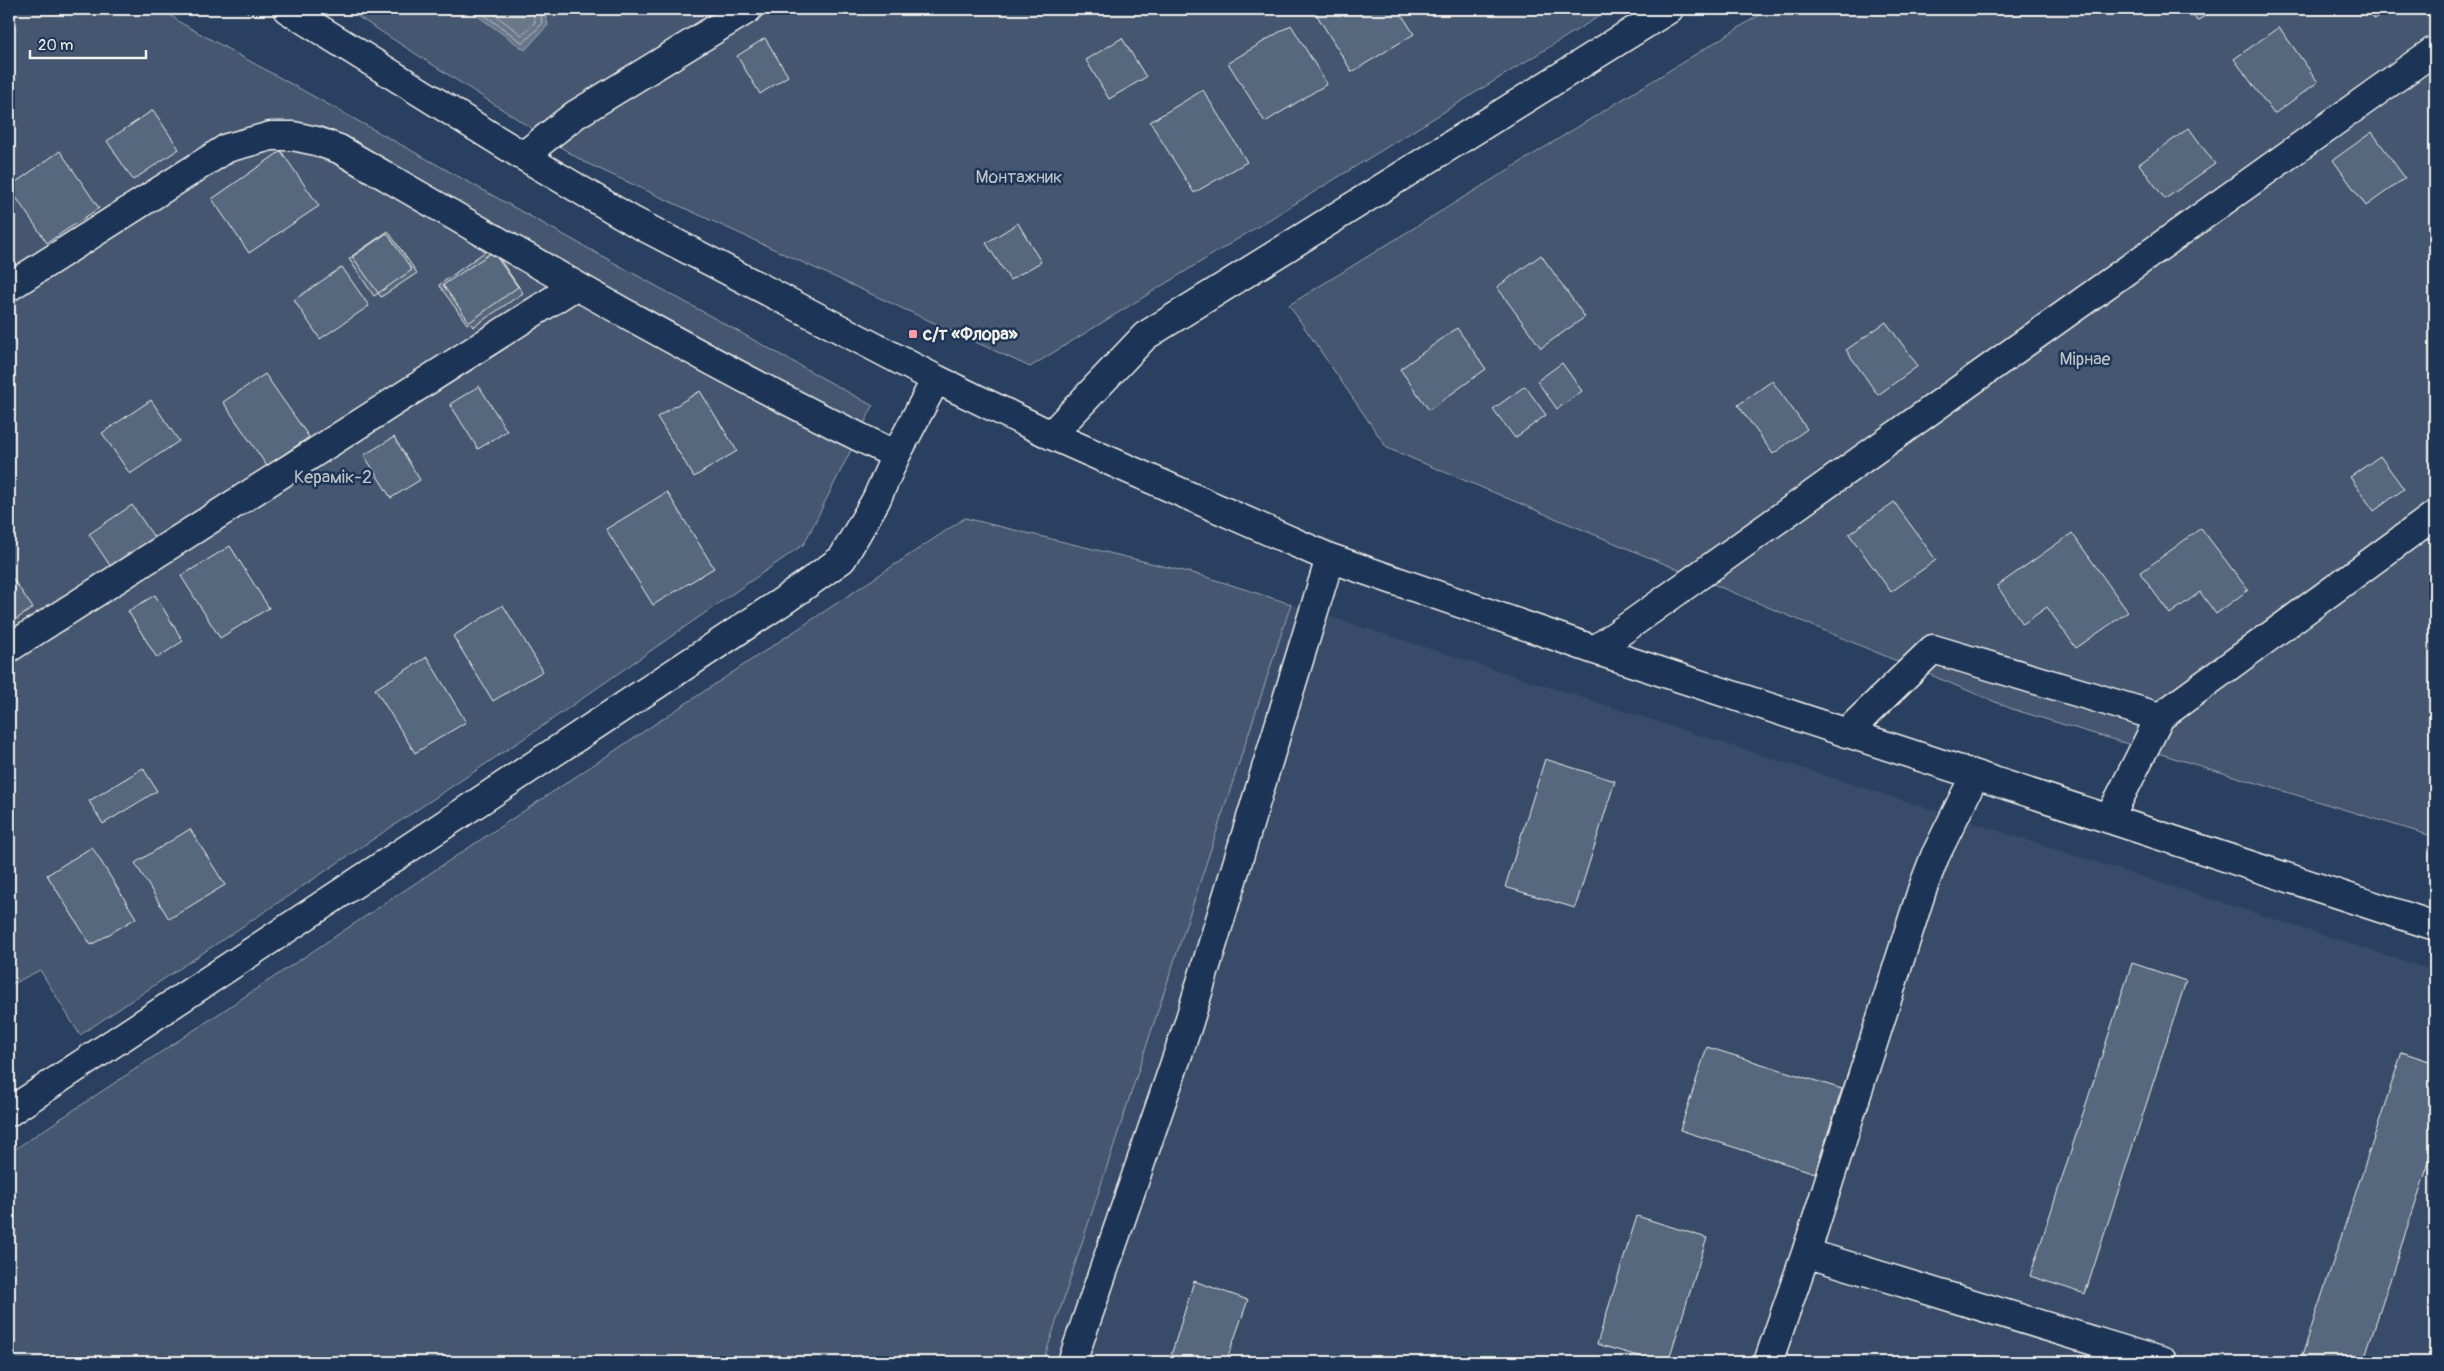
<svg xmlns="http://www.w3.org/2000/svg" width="2444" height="1371" font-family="Pangolin,sans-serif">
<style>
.built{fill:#374c69}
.green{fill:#445771;stroke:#9ca4ac}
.water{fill:#6a788a;stroke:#a1a8b0}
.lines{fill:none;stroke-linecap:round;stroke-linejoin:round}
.shore{stroke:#bdc1c2;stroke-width:1}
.building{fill:#56677d;stroke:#f4f1e8}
.minor-casing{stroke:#f4f1e8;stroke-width:31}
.path{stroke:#f4f1e8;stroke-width:3;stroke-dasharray:1 4;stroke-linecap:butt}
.minor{stroke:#1d3557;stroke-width:28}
.poi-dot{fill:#ff9aa2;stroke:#1d3557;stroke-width:2}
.labels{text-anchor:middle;stroke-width:5;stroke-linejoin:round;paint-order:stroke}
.park-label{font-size:18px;fill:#bfc3c4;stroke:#1d3557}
.poi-label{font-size:18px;font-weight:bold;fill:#f4f1e8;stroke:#1d3557;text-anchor:start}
</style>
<rect width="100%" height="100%" fill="#2a4060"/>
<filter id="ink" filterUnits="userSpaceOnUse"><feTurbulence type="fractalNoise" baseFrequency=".02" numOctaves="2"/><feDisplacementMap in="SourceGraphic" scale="10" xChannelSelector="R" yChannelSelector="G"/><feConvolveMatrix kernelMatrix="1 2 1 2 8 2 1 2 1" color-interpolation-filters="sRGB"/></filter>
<g filter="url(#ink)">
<!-- built -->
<path class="built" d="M 1200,575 L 2435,971 L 2435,1362 L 963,1362 Z"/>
<!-- green -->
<path class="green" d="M 9,9 L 162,9 L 181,23 L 873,406 L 804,544 L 544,725 L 80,1035 L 40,970 L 9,986 Z
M 346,9 L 1611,9 L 1030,367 L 584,162 Z
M 1769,9 L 2435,9 L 2435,837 L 2012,709 L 1387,448 L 1289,305 Z
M 965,518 L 1200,575 L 1291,604 L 1043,1362 L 9,1362 L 9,1153 Z"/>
<!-- water -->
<path class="water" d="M 468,9 L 544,9 L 548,25 L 525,50 Z"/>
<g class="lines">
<!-- shore -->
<path class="shore" d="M 476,9 L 523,43 L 542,24 L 540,9
M 487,9 L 522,35 L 535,22 L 533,9"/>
</g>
<!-- building -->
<path class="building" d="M 1313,9 L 1398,9 L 1414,34 L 1352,72 Z
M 2189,9 L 2215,9 L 2197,21 Z
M 2367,9 L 2388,9 L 2374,19 Z
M 1291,25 L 1327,84 L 1265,122 L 1228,63 Z
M 2279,27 L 2318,82 L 2274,114 L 2234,59 Z
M 765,38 L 788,76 L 760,94 L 737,56 Z
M 1122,38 L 1146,77 L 1109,99 L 1086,60 Z
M 1203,90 L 1247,162 L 1194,193 L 1150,122 Z
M 153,110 L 179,149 L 133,180 L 107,141 Z
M 2189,128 L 2215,164 L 2165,199 L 2139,164 Z
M 2372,132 L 2405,178 L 2366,206 L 2333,160 Z
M 60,151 L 99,208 L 47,243 L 9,187 Z
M 281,151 L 319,206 L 249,253 L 212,199 Z
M 1018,223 L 1041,262 L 1010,280 L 986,243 Z
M 388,231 L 417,273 L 381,297 L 352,256 Z
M 387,233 L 412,270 L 374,296 L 349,259 Z
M 490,248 L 518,287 L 467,324 L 439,285 Z
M 494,251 L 523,293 L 473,327 L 443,285 Z
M 1541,255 L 1585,317 L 1541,348 L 1497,287 Z
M 342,267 L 369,306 L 320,339 L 294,300 Z
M 1886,322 L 1918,366 L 1878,395 L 1846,350 Z
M 1457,328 L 1486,369 L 1429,410 L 1400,369 Z
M 1562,363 L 1582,391 L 1557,409 L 1537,381 Z
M 265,374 L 309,437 L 267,466 L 223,402 Z
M 1772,381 L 1807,429 L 1773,454 L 1738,405 Z
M 479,386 L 507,431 L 478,449 L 450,404 Z
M 1525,386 L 1546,415 L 1515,438 L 1493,409 Z
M 700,391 L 737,451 L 694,477 L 657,417 Z
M 151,400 L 179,441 L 130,474 L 102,433 Z
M 394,437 L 420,480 L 391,498 L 364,455 Z
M 2380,456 L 2404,489 L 2374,511 L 2350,477 Z
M 667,492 L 714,568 L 653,605 L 606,529 Z
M 1894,502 L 1936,560 L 1891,592 L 1849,534 Z
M 132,505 L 160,546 L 117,576 L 89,534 Z
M 2201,528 L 2248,590 L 2216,614 L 2200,592 L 2170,614 L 2140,573 Z
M 2072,533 L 2128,612 L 2076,648 L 2047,607 L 2023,624 L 1997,586 Z
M 230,546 L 269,608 L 220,638 L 181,576 Z
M 9,573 L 33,608 L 9,624 Z
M 155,595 L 183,641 L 157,658 L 128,611 Z
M 503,605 L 543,671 L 493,701 L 453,636 Z
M 427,657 L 466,722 L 415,753 L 375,689 Z
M 1545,759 L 1615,781 L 1575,908 L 1505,887 Z
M 143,768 L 157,791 L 103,824 L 89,801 Z
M 190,829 L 225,885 L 169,919 L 135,863 Z
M 92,847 L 136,918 L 91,945 L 47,875 Z
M 2132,963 L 2186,981 L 2085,1294 L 2030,1276 Z
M 1707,1047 L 1842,1089 L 1815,1173 L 1680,1130 Z
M 2402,1052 L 2435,1063 L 2435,1144 L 2363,1362 L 2300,1362 Z
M 1637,1216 L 1707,1238 L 1668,1362 L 1658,1362 L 1597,1344 Z
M 1194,1281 L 1248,1300 L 1226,1362 L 1169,1362 Z"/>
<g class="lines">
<defs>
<path id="minor" d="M 287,9 L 523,156 L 633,221 L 936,379 L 1051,435 L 1330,558 L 1595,650 L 2435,926
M 523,156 L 575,115 L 748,9
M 9,287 L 227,148 L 271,136 L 293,136 L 316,141 L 339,149 C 522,255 705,363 896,455
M 1051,435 L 1145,336 L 1669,9
M 9,648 L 575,286
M 1595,650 L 2435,50
M 1846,733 L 1933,649 L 2160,717
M 2109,819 L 2160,717 L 2435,515
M 9,1112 L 783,601 L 842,559 L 876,500 L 896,455 L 936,379
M 1806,1253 L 2163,1362
M 1072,1362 L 1188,1025 L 1330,558
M 1768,1362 L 1806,1253 L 1922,890 L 1935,856 L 1975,775"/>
</defs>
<!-- minor casing -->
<use href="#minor" class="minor-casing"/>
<!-- path -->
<path class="path" d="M 243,9 L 253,15"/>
<!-- minor -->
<use href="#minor" class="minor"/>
</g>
</g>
<!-- markers -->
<rect class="poi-dot" x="908" y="329" width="10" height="10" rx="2.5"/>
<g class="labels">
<!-- park labels -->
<g class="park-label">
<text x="1019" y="183">Монтажник</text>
<text x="2085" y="365">Мірнае</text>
<text x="333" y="483">Керамік-2</text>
</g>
<!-- poi labels -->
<g class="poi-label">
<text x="923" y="340">с/т «Флора»</text>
</g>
</g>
<!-- margin -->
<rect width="2444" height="1371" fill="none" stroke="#1d3557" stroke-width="30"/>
<rect x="15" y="15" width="2414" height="1341" fill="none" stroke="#f4f1e8" stroke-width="2" filter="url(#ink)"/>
<!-- scale -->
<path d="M30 50v8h116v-8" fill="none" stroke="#f4f1e8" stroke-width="2.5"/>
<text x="38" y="50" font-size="15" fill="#f4f1e8" stroke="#1d3557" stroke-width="4" paint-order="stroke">20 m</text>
</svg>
